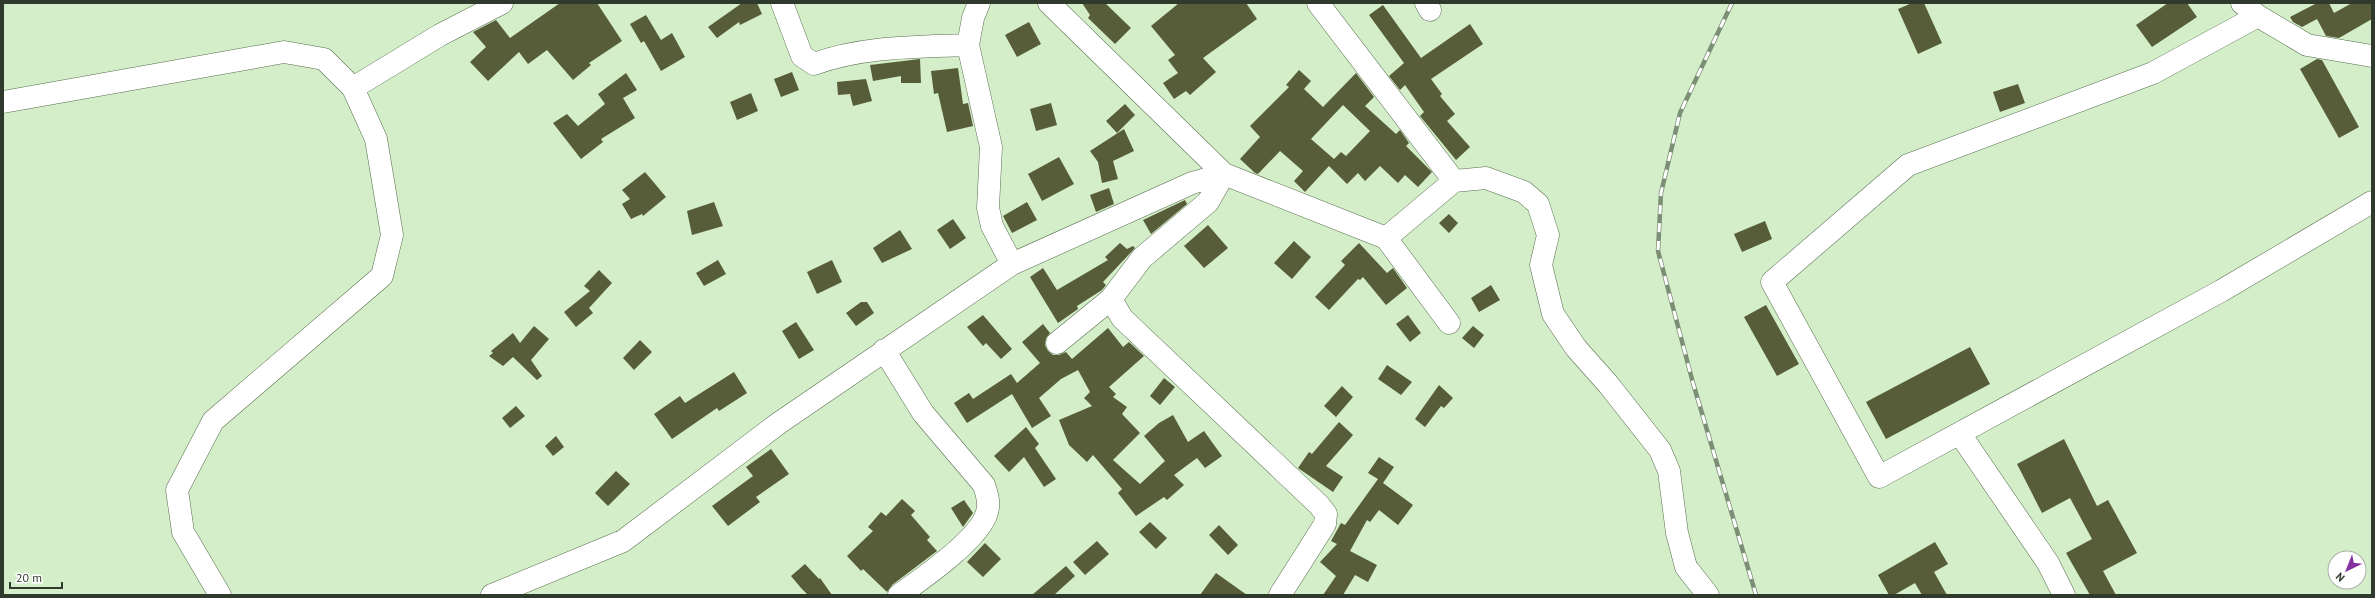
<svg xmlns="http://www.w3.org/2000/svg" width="2375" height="598" font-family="'PT Sans',sans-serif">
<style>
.building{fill:#565d38;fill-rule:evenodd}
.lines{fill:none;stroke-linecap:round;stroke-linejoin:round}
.minor-casing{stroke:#586e4e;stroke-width:23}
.minor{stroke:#fff;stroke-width:22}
.rail-casing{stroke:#7c8e75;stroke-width:4.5}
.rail{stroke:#fff;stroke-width:3;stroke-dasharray:9;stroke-linecap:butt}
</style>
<rect width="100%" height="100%" fill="#d3eec9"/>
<!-- building -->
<path class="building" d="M 560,3 L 597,3 L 622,41 L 589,63 L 591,65 L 573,80 L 547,50 L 528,64 L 519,52 L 488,81 L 470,62 L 486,47 L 473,32 L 496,20 L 510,38 Z
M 742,3 L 757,3 L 762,14 L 740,25 L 739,22 L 717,38 L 708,27 Z
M 1082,3 L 1105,3 L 1131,28 L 1115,44 L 1088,18 L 1090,15 Z
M 1179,3 L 1246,3 L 1257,19 L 1203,58 L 1216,72 L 1190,95 L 1186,91 L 1174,99 L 1163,83 L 1178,73 L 1168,60 L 1175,55 L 1151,26 Z
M 1912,3 L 1924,3 L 1942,43 L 1918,54 L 1898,9 Z
M 2168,3 L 2187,3 L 2197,17 L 2152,47 L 2136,25 Z
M 2317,3 L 2329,3 L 2334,13 L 2352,3 L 2372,3 L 2372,19 L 2339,38 L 2326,36 L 2317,19 L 2302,27 L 2293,22 L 2290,17 Z
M 1383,5 L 1421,58 L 1470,24 L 1483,44 L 1431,79 L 1442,94 L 1440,96 L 1455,114 L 1447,121 L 1470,147 L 1456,160 L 1420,116 L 1424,112 L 1405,85 L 1400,90 L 1389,76 L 1404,63 L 1369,15 Z
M 646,15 L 661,40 L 672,33 L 685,57 L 661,71 L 644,41 L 641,43 L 630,24 Z
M 1029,22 L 1041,44 L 1017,57 L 1005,35 Z
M 920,59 L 921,83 L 901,83 L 901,76 L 873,81 L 870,65 Z
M 2317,59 L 2322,60 L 2359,127 L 2339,138 L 2300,69 Z
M 958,68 L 963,104 L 968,103 L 973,126 L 947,132 L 938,93 L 934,94 L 931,71 Z
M 1299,70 L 1311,81 L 1304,89 L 1323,107 L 1356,73 L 1374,97 L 1365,106 L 1396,134 L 1400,130 L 1409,143 L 1406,146 L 1432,172 L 1418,187 L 1405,175 L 1398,183 L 1380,166 L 1365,181 L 1358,173 L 1347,184 L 1329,166 L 1305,192 L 1294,181 L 1303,171 L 1280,151 L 1258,174 L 1255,173 L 1240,159 L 1260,137 L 1250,126 L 1289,87 L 1286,85 ZM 1343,105 L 1370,131 L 1346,156 L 1341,152 L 1334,159 L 1311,139 Z
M 792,72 L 799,90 L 781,97 L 774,79 Z
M 626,73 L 637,90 L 623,98 L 635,118 L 601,139 L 603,142 L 581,159 L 553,123 L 567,114 L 578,126 L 605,104 L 598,94 Z
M 866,79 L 872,101 L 853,106 L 850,94 L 838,95 L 837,82 Z
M 2018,84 L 2025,103 L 2000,112 L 1993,92 Z
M 751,93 L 758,111 L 737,120 L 730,102 Z
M 1051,103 L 1057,125 L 1036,131 L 1030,109 Z
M 1125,104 L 1135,115 L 1117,133 L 1106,121 Z
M 1124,129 L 1134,151 L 1113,161 L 1118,179 L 1102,183 L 1098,162 L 1090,151 Z
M 1059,157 L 1074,184 L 1042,201 L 1028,174 Z
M 645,172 L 666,197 L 643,216 L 642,214 L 631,219 L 622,204 L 630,199 L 622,190 Z
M 1109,188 L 1114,204 L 1096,212 L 1090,195 Z
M 1185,200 L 1187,204 L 1151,234 L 1143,220 Z
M 714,202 L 723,226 L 692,235 L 687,211 Z
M 1027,202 L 1037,220 L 1012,233 L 1003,216 Z
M 1449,214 L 1458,223 L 1449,233 L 1439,223 Z
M 953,219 L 966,238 L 950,249 L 937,230 Z
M 1765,221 L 1772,239 L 1742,252 L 1734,234 Z
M 1208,225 L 1228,248 L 1204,268 L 1184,246 Z
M 900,230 L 912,249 L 882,263 L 873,248 Z
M 1294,241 L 1311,257 L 1292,279 L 1274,263 Z
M 1120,243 L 1127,249 L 1133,246 L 1135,248 L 1103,282 L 1106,285 L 1102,290 L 1077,306 L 1078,309 L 1058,323 L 1030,277 L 1043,268 L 1057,290 L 1108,260 L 1105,257 Z
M 1359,243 L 1387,273 L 1393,268 L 1407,288 L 1386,305 L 1363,277 L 1360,280 L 1358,279 L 1329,310 L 1315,297 L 1345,265 L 1341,261 Z
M 718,260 L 726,274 L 704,286 L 696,273 Z
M 832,260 L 842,282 L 817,294 L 807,272 Z
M 599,270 L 612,283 L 589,308 L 593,313 L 576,327 L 564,312 L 590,291 L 584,286 Z
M 1491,285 L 1500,300 L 1479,312 L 1471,298 Z
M 861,302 L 867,302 L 874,313 L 856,326 L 846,313 Z
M 1766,305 L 1799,364 L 1777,376 L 1744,317 Z
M 983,315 L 1012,349 L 1001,359 L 986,343 L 983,346 L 967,327 Z
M 1408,315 L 1421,333 L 1410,342 L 1396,324 Z
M 796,322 L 814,350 L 799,359 L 782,331 Z
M 1043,324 L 1050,333 L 1046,338 L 1045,345 L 1048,351 L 1053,355 L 1059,355 L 1066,352 L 1072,359 L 1108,328 L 1123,347 L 1129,342 L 1144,356 L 1109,387 L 1116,394 L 1113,397 L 1127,407 L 1122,414 L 1140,433 L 1113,460 L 1140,484 L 1165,461 L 1144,436 L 1159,423 L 1173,415 L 1188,442 L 1204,431 L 1222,456 L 1205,468 L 1197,458 L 1174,475 L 1184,485 L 1167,500 L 1164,497 L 1136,516 L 1118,493 L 1122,489 L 1093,455 L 1087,462 L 1069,445 L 1059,420 L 1092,406 L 1084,398 L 1090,392 L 1078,370 L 1061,379 L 1039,398 L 1051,416 L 1032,428 L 1012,394 L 967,423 L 954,403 L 969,393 L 973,399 L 1011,374 L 1017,383 L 1040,363 L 1022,342 Z
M 534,326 L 549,339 L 531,360 L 542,376 L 537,380 L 513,357 L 503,366 L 489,356 L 493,353 L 491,351 L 513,333 L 520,343 Z
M 1473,326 L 1484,335 L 1474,348 L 1462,338 Z
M 640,340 L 652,352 L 634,370 L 623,358 Z
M 1970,347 L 1990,384 L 1886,439 L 1866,402 Z
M 1387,365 L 1412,382 L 1401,395 L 1378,379 Z
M 734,372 L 747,393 L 719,411 L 717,408 L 672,439 L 654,414 L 680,396 L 685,403 Z
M 1164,378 L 1175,387 L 1160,405 L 1150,396 Z
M 1439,385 L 1453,398 L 1444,408 L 1441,406 L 1425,427 L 1415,419 Z
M 1342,386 L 1353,397 L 1336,417 L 1324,406 Z
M 516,406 L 525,416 L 510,428 L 502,418 Z
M 1339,422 L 1353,435 L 1326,466 L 1343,477 L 1333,492 L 1298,468 L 1309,452 L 1312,454 Z
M 1026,427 L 1039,444 L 1035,448 L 1056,479 L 1044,487 L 1024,457 L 1009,472 L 994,456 Z
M 556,436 L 564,447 L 553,456 L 545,446 Z
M 2064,439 L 2097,506 L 2108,500 L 2137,553 L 2103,571 L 2116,595 L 2090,595 L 2066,553 L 2092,539 L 2070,498 L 2042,513 L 2017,464 Z
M 771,449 L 789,474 L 756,497 L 760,502 L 728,526 L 712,506 L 753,476 L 746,467 Z
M 1379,457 L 1394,467 L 1383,483 L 1413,505 L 1398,525 L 1379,510 L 1370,522 L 1367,520 L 1350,551 L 1377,565 L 1368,582 L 1355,575 L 1343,595 L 1323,595 L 1336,576 L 1320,562 L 1337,544 L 1331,541 L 1341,523 L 1345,525 L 1378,479 L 1368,473 Z
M 616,471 L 630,484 L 608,506 L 595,493 Z
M 902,499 L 915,511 L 911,515 L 930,537 L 927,540 L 937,551 L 892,585 L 887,592 L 863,569 L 861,571 L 847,556 L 873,531 L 868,527 L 881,512 L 886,516 Z
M 964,500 L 973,513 L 963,527 L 951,508 Z
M 1150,522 L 1167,538 L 1156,549 L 1139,532 Z
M 1219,525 L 1238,545 L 1228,555 L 1209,535 Z
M 1097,541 L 1109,554 L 1085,575 L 1073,562 Z
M 1935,542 L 1948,564 L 1934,572 L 1947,595 L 1922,595 L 1915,583 L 1894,595 L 1889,595 L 1878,575 Z
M 985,543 L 1001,559 L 983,577 L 967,562 Z
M 805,564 L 819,579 L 820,578 L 832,595 L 808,595 L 801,588 L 791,576 Z
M 1066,566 L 1075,576 L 1054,595 L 1032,595 Z
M 1216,573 L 1247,595 L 1200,595 Z"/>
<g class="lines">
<defs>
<path id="minor" d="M 782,3 L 802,56 L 814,64 C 862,46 918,47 968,45
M 979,3 L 973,18 L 968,45 L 991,147 L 988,208 L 992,226 L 1012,264
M 1049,3 L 1224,174 L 1386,238 L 1449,323
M 1318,3 L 1454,181
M 1426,3 L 1430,10
M 2242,3 L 2258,16 L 2307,45 L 2372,56
M 2258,16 L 2153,73 L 1908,165 L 1772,282 L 1879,477 L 2221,291 L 2372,202
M 353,88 L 440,35 L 502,3
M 3,102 L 284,52 L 324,59 L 353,88 L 376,139 L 392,235 L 382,276 L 213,421 L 177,490 L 183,532 L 220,595
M 1386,238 L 1454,181 L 1486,178 L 1524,192 L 1538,204 L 1548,235 L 1541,265 L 1553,314 L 1576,348 L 1608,384 L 1660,450 L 1669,471 L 1677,533 L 1686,567 L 1708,595
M 1111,299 L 1122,318 L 1319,505 L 1326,514 L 1325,524 L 1280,595
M 1057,343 L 1111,299 L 1142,258 L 1208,202 L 1224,174
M 884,350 L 923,413 L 984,485 C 987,494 990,503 987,512 C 981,538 922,579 899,595
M 1960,434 L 2048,563 L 2064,595
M 492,595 L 623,541 L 779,423 L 1012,264 L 1192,183 L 1224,174"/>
</defs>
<!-- minor casing -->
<use href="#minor" class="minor-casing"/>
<!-- minor -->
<use href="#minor" class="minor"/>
<defs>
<path id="rail" d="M 1732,3 L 1680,113 L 1661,193 L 1658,251 L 1693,383 L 1756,595"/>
</defs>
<!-- rail casing -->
<use href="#rail" class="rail-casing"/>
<!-- rail -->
<use href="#rail" class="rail"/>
</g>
<!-- border -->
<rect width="2375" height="598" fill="none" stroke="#303a2c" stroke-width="8"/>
<!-- north arrow -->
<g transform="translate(2347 570) rotate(223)"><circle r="19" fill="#ffffff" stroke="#acb0ab"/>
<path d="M0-3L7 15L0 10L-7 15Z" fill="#8532a1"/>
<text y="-6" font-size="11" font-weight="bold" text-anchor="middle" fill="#303a2c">N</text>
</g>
<!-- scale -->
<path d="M10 582v6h52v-6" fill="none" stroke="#303a2c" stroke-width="2"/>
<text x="16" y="582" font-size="12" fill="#303a2c" stroke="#ffffff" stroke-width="3" paint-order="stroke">20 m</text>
</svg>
